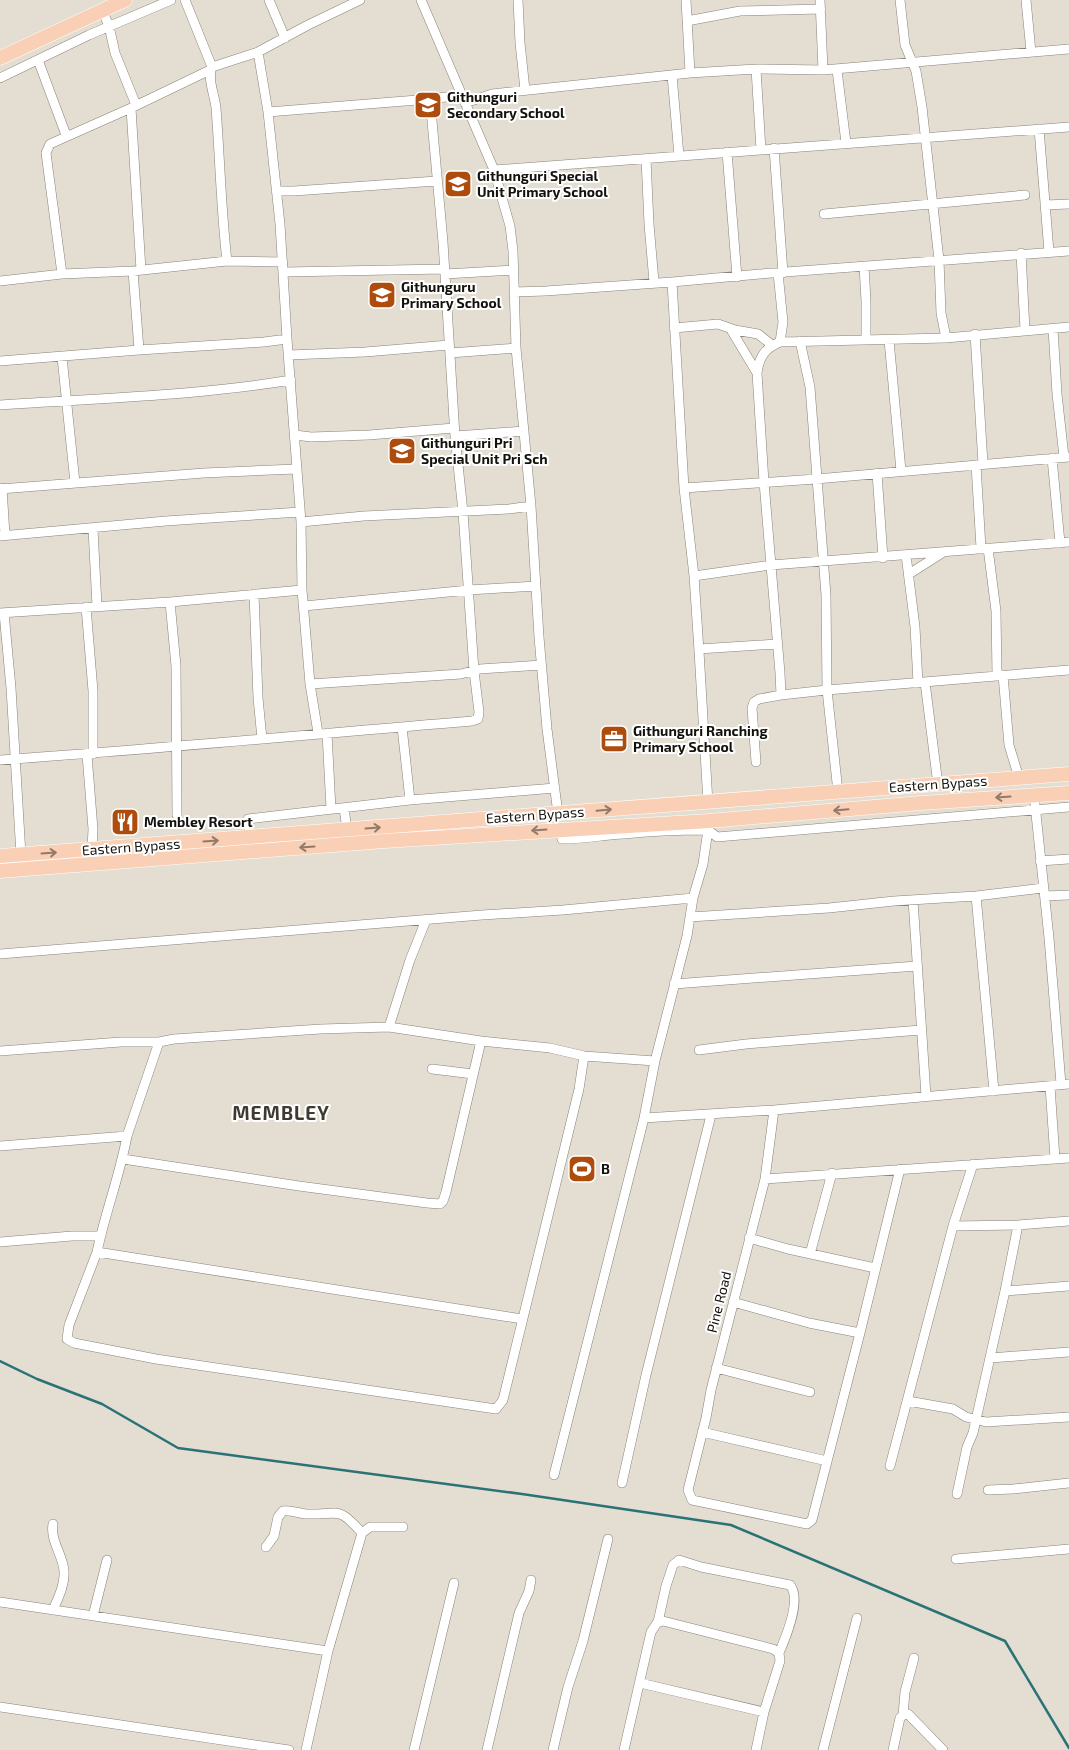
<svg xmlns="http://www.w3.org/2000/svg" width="1069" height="1750" font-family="'Exo 2',sans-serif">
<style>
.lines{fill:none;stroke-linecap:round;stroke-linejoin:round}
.stream{stroke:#2a7275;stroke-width:2.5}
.minor-casing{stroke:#888377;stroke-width:10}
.primary-casing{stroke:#fff;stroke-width:15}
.minor{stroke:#fff;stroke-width:9}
.primary{stroke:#f9cfb6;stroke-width:14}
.oneway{stroke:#927a6a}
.labels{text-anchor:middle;stroke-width:4;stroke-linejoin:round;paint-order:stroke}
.poi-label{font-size:14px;font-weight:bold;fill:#14120d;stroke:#fff;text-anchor:start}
.street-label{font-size:14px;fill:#14120d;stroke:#fff}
.district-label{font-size:19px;font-weight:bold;letter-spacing:1px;fill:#3e3a30;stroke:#fff}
</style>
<rect width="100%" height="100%" fill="#e3ded1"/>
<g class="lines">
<!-- stream -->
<path class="stream" d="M 0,1361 L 37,1379 L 102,1404 L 178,1448 L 522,1494 L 731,1525 L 1005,1641 L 1069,1748"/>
<defs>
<path id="minor" d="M 185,0 L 212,67
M 269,0 L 285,38
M 421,0 L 494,170 L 510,226 L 513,251 L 516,348 L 531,506 L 539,637 L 547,729 L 558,814
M 518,0 L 520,43 L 525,90
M 686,0 L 690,73
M 900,0 L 905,45 L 916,71 L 922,107 L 939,260 L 941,313 L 946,338
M 1026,0 L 1031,52
M 102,10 L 109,26 L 115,53 L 136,105
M 687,21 L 740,11 L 821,9
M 38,60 L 66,135
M 756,69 L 761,150
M 823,70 L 1069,49
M 837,70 L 846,143
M 672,75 L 679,156
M 0,78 L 89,35 L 171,0
M 465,103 L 492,94 L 690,73 L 756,69 L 823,70 L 820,0
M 268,112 L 430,99 L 462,95
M 1039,129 L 1049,252
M 774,148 L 783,273
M 727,152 L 737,277
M 646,159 L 649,224 L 654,282
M 494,170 L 1069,127
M 276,191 L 294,191 L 437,181
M 1045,205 L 1069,204
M 824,214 L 1025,195
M 1021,253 L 1025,330
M 227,261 C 221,210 220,159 216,108 C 215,96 207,79 212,67 L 258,52 L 308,25 L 360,0
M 864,266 L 866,301 L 866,339
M 141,270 L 131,108 L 210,70
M 133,271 L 139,350
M 284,272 L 445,269
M 778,273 L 783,322 L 780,342
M 62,274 L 46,153 L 50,144 L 131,108
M 445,274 L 513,270
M 0,281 L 62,274 L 133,271 L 227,261 L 283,262
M 672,282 L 684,488 L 694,576 L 699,651 L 708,803
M 514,292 L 546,291 L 672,282 L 760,274 L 1069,251
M 1069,327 L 946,338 L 780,342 C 765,348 759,357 757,373 L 764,482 L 780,673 L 781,695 L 827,690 L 1069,670
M 674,328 L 718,324 L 735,330 L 758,334 L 772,345
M 730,328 L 757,373
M 1053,329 L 1057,394 L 1064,457
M 975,334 L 983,464
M 287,339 L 301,522 L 302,590 L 310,684 L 318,733
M 889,340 L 901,471
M 800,341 L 810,387 L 826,595 L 827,690 L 838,792
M 450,353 L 516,348
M 289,355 L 365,352 L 449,345
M 62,357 L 75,483
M 0,361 L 139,350 L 264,342 L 287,339 L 280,224 L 268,112 L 258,52
M 0,405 C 97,398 195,396 291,380
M 295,435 L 311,437 L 369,435 L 454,428
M 455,436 L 524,431
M 1052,458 L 1060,543
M 976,465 L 981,548
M 877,473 L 883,558
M 2,488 L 5,535
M 684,488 L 816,479 L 1069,457
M 0,489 L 204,473 L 296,469
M 301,522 L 364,516 L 509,509 L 531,506
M 93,529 L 97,606
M 0,536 L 166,521 L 300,512
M 988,548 L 996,611 L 997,675
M 906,555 L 915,627 L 918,683
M 909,574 L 942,553
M 694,576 L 771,565 L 1069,542
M 254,594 L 258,698 L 262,739
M 170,602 L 176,666 L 177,815
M 304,606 L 469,590 L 536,586
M 86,607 L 93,691 L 93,754
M 0,613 L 170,602 L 302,590
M 4,613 L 11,688 L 21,855
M 699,649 L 777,644
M 1003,675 L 1009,745 L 1019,778
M 925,682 L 938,785
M 310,684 L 461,674 L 480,669 L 541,665
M 402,727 L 410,800 L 555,788
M 327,733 L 331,809
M 87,755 L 93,829 L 92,849
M 0,760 C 158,749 315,734 472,721 L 478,719 L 479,712 L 474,671 L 463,512 L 455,436 L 443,242 L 430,99
M 756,762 L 752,708 L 754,702 L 759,699 L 781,695
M 1034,795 L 1049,938 L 1061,1084
M 344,808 L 347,830
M 709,826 L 708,830 L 717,837 L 1069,807
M 250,838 L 248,819 L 410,800
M 1040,861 L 1069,859
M 976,896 L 994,1091
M 1045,896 L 1069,895
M 913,900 L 926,1096
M 690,917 L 829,908 L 894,901 L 976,896 L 1043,888
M 0,954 L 482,915 L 563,910 L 693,898 L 703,864 L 708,830 C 680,830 652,831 624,834 C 603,835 583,839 562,839 L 560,829
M 674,984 L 917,966
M 389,1027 L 481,1041 L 550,1048 L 584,1056 L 655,1061 L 687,936 L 693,898
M 699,1050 L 746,1044 L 921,1030
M 0,1051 L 121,1042 L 159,1042
M 432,1069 L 473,1074
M 1050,1086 L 1055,1159
M 774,1110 L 765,1179 L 711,1390 L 706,1418 L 688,1490 L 692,1500 L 807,1524 L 812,1520 L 860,1333 L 900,1169
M 644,1118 L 774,1110 L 1069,1084
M 127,1136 C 120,1175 105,1213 97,1252 L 522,1319
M 0,1146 L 127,1136 L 159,1042 L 174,1039 L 321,1029 L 389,1027 L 410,960 L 426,920
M 123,1159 L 299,1186 L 427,1203 L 440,1204 L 443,1201 L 446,1192 L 481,1041
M 765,1179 L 1069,1158
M 953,1226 L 1018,1225 L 1069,1221
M 749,1238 L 788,1249 L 875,1268
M 0,1242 L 72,1236 L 100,1236
M 97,1252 L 69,1325 L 67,1339 L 74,1343 L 156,1359 L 496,1409 L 503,1400 L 579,1089 L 584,1056
M 810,1254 L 832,1173
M 1005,1291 L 1069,1286
M 733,1302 L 809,1323 L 860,1333
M 990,1358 L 1069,1352
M 716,1368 L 810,1392
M 908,1401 L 953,1409 L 966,1417 L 986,1422 L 1069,1417
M 702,1432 L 827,1461
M 890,1466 L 953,1226 L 973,1164
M 554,1475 L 644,1118 L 655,1061
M 622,1483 L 646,1375 L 711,1115
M 988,1490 L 1013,1489 L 1069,1483
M 957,1494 L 967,1447 L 973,1433 L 1005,1291 L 1018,1225
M 53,1524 C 50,1541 63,1555 64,1571 C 65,1585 58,1598 53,1610
M 266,1547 L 274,1536 L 278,1517 L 283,1511 C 291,1510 298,1513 306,1514 C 340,1515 337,1505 362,1533
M 956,1559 L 1069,1549
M 0,1602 L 328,1651 L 306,1750
M 93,1616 L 107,1560
M 658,1622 L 666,1586 L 673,1565 L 679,1560 L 701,1567 L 790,1585 C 802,1599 786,1637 779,1653
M 328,1651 L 362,1533 L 370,1527 L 403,1527
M 640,1683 L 764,1712
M 0,1707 L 289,1750
M 903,1715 L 905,1692 L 914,1658
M 414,1750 L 454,1583
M 487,1750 L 519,1613 L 529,1591 L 531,1580
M 553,1750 L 568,1687 L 583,1641 L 608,1539
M 624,1750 L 651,1632 L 657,1623 L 663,1621 L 773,1649 L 779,1653 L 780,1661 L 764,1712 L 756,1750
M 823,1750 L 857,1618
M 893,1750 L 900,1718 L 903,1715 L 908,1714 L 943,1750"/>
<path id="primary" d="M 0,58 L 125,0
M 0,856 L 1069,774
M 0,871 L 384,841 L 709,821 L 921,803 L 1069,793"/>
</defs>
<!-- minor casing -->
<use href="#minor" class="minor-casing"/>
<!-- primary casing -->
<use href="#primary" class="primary-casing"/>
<!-- minor -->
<use href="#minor" class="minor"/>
<!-- primary -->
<use href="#primary" class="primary"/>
</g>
<!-- one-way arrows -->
<defs><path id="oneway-shaft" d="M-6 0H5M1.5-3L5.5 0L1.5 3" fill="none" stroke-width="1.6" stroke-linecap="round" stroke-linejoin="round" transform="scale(1.25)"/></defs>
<g class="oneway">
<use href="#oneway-shaft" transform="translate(1003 797) rotate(176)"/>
<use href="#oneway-shaft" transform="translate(604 810) rotate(-5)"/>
<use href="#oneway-shaft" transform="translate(841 810) rotate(175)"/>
<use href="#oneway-shaft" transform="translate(373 828) rotate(-4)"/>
<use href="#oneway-shaft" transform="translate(539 830) rotate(176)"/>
<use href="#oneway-shaft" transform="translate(211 841) rotate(-4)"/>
<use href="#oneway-shaft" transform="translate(307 847) rotate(176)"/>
<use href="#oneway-shaft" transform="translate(49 853) rotate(-4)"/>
</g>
<!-- icons -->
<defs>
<symbol id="school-square" viewBox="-11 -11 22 22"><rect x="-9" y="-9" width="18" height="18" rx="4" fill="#ae4c0e" stroke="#fff"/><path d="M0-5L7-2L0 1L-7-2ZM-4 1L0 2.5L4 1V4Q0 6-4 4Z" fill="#fff"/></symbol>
<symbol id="office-square" viewBox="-11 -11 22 22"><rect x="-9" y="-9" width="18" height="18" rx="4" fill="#ae4c0e" stroke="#fff"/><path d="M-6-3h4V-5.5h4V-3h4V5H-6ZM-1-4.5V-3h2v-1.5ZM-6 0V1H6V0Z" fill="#fff"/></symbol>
<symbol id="restaurant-square" viewBox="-11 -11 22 22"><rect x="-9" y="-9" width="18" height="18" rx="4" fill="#ae4c0e" stroke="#fff"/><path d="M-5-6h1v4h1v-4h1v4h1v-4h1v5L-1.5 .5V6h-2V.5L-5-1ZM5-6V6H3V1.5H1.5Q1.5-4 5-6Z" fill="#fff"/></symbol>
<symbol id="stadium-square" viewBox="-11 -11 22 22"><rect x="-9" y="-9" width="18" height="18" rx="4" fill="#ae4c0e" stroke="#fff"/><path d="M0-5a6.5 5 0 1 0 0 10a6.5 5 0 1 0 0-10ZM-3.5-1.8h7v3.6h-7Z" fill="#fff"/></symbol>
</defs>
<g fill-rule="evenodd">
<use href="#school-square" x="412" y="89" width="32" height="32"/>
<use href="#school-square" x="442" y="168" width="32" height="32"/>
<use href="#school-square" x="366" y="279" width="32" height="32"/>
<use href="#school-square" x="386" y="435" width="32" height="32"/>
<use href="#office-square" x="598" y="723" width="32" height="32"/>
<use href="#restaurant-square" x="109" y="806" width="32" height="32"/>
<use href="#stadium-square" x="566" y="1153" width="32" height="32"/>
</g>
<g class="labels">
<!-- poi labels -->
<g class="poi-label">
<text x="447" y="102">Githunguri<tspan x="447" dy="16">Secondary School</tspan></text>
<text x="477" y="181">Githunguri Special<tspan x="477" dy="16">Unit Primary School</tspan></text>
<text x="401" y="292">Githunguru<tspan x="401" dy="16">Primary School</tspan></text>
<text x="421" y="448">Githunguri Pri<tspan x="421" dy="16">Special Unit Pri Sch</tspan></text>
<text x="633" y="736">Githunguri Ranching<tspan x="633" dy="16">Primary School</tspan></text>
<text x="144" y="827">Membley Resort</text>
<text x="601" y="1174">B</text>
</g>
<!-- street labels -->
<g class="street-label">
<text transform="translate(938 784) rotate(-4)" y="5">Eastern Bypass</text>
<text transform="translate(535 815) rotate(-4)" y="5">Eastern Bypass</text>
<text transform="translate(131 847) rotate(-4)" y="5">Eastern Bypass</text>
<text transform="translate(719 1302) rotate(-76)" y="5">Pine Road</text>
</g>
<!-- district labels -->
<g class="district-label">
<text x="281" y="1120">MEMBLEY</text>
</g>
</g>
</svg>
